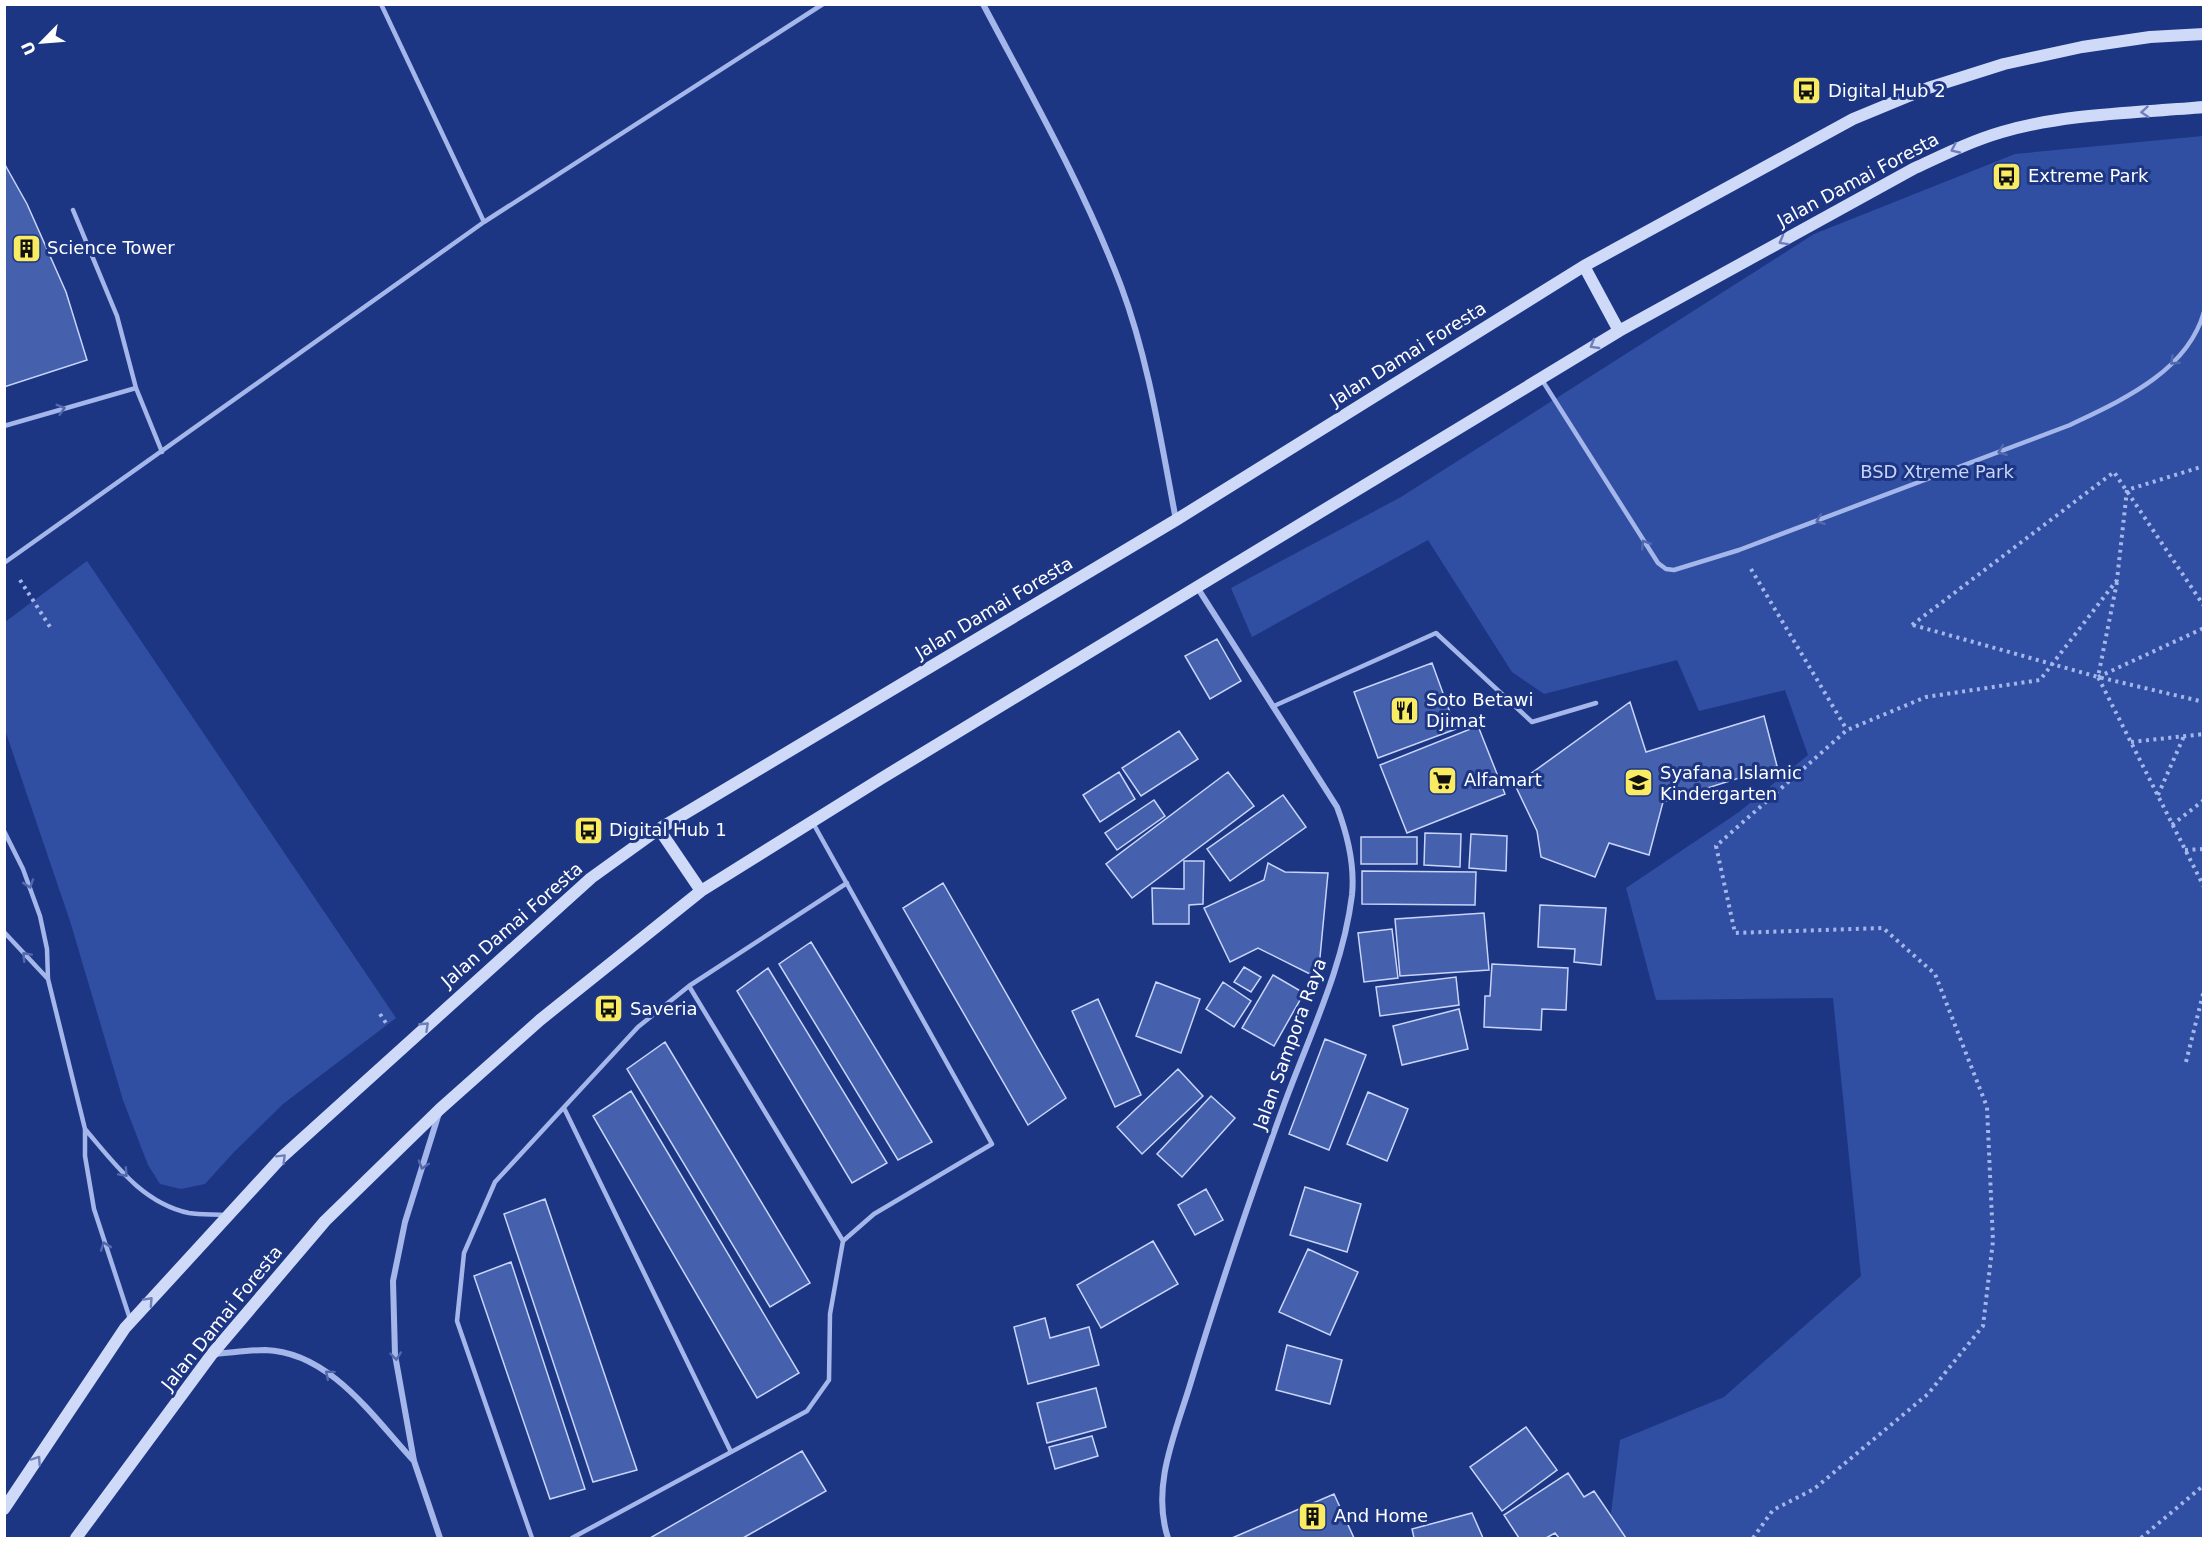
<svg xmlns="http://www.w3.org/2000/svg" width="2208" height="1543" font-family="'DejaVu Sans',sans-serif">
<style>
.green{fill:#304ea2}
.building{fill:#4560ad;stroke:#c8d5f8;stroke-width:1.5}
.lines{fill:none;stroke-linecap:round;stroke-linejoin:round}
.path{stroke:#a4b6ea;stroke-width:4;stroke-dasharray:3 4.5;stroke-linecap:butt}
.lane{stroke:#a4b6ea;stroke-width:4.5}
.street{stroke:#a4b6ea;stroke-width:6}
.secondary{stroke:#cfd9f8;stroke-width:12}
.oneway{stroke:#6d7fb8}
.oneway2{stroke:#5369ad}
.labels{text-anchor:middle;stroke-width:6;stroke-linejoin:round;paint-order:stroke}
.poi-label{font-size:18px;fill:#fff;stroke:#1d3684;text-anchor:start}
.street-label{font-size:18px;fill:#fff;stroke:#1d3684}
.park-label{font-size:18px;fill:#c8d5f8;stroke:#1d3684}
</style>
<rect width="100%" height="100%" fill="#1d3684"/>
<!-- green -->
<path class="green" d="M 2203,136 L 2203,1538 L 1608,1538 L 1620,1440 L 1724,1397 L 1861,1276 L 1833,998 L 1656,1000 L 1626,888 L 1739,812 L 1808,755 L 1785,690 L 1699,711 L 1677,660 L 1544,694 L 1512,672 L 1428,540 L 1252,637 L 1231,588 L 1401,497 L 1814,234 L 2015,154 Z
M 87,561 L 396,1018 L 283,1104 L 233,1153 L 205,1184 L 181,1189 L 160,1184 L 148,1165 L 123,1100 L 70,921 L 5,730 L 5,622 Z"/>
<!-- building -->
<path class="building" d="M 4,163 L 27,204 L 66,292 L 87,360 L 4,387 Z
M 1217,639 L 1241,681 L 1210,699 L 1185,656 Z
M 1432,663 L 1456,729 L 1378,758 L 1354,692 Z
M 1630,702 L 1646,752 L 1764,716 L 1777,766 L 1663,802 L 1649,855 L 1609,843 L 1595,877 L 1541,857 L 1537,831 L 1515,785 Z
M 1478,726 L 1505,794 L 1407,833 L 1380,765 Z
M 1179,731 L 1198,759 L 1141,796 L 1122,768 Z
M 1119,772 L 1135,799 L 1100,822 L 1083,795 Z
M 1228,772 L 1254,806 L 1132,898 L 1106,864 Z
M 1283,795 L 1306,827 L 1230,881 L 1207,849 Z
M 1154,800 L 1165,816 L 1117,850 L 1105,833 Z
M 1425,833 L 1461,834 L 1460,867 L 1424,865 Z
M 1471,834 L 1507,836 L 1506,871 L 1469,868 Z
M 1361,837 L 1417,837 L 1417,864 L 1361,864 Z
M 1184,861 L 1204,861 L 1203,904 L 1189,905 L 1189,924 L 1153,924 L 1152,888 L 1184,889 Z
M 1268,863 L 1285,872 L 1328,873 L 1318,978 L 1258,948 L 1230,962 L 1204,908 L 1264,880 Z
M 1362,871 L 1476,872 L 1475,905 L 1362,904 Z
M 943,883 L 1066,1098 L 1028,1125 L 903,908 Z
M 1540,905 L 1606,908 L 1601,965 L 1574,962 L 1575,949 L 1538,947 Z
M 1484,913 L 1489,970 L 1400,976 L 1395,919 Z
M 1392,929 L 1398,978 L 1364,982 L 1358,933 Z
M 811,942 L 932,1142 L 898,1160 L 779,964 Z
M 1492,964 L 1568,968 L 1566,1010 L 1542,1009 L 1541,1030 L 1484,1027 L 1485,996 L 1490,996 Z
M 1244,967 L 1261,977 L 1251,992 L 1234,982 Z
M 768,968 L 887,1163 L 852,1183 L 737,991 Z
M 1273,975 L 1304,993 L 1274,1046 L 1242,1028 Z
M 1456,977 L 1459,1005 L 1380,1016 L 1376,987 Z
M 1156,982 L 1200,999 L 1181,1053 L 1136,1036 Z
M 1223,982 L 1251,1001 L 1234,1027 L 1206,1009 Z
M 1098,999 L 1141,1095 L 1115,1107 L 1072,1011 Z
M 1459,1009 L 1468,1049 L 1402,1065 L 1393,1026 Z
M 1325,1039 L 1366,1055 L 1329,1150 L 1289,1134 Z
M 665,1042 L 810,1283 L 770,1307 L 627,1069 Z
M 1178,1069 L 1203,1096 L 1142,1154 L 1117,1127 Z
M 631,1091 L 799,1373 L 757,1398 L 593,1116 Z
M 1368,1092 L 1408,1109 L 1387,1161 L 1347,1144 Z
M 1211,1096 L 1235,1118 L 1182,1177 L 1157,1154 Z
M 1305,1187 L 1361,1204 L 1347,1252 L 1290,1235 Z
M 1206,1189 L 1223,1220 L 1195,1235 L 1178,1205 Z
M 545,1199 L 637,1470 L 593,1482 L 504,1214 Z
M 1153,1241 L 1178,1284 L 1101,1328 L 1077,1285 Z
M 1308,1249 L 1358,1272 L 1330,1335 L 1279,1312 Z
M 511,1262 L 585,1489 L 550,1499 L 474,1276 Z
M 1045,1318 L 1050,1338 L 1089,1327 L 1099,1365 L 1028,1384 L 1014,1327 Z
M 1287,1345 L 1342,1360 L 1330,1404 L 1276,1390 Z
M 1096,1388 L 1106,1427 L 1047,1443 L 1037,1403 Z
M 1526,1427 L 1557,1470 L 1502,1511 L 1470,1467 Z
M 1092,1436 L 1098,1456 L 1055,1469 L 1049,1447 Z
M 802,1451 L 826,1491 L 743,1538 L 650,1538 Z
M 1568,1473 L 1584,1497 L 1594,1491 L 1626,1538 L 1559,1538 L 1555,1533 L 1546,1538 L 1519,1538 L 1504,1515 Z
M 1334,1494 L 1354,1538 L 1232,1538 Z
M 1472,1513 L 1483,1538 L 1414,1538 L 1412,1529 Z"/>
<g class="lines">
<!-- path -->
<path class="path" d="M 1751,569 L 1847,730
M 20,580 L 52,630
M 2117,582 L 2098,677 L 2204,887
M 1912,625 L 2114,472 L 2204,606
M 1913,625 L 2098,677 L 2204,702
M 2098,677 L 2204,628
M 2131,742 L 2204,734
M 2158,795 L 2184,736
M 2172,825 L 2204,800
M 2185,850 L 2204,849
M 380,1014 L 388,1026
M 2186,1062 L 2204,990
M 1753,1538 L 1773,1510 L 1814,1489 L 1928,1394 L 1983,1326 L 1993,1241 L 1987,1107 L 1935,974 L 1883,928 L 1735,933 L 1716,846 L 1847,730 L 1926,697 L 2040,680 L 2117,580 L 2127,490 L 2204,466
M 2141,1538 L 2204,1485"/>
<!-- lane -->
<path class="lane" d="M 381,4 L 484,222
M 73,210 L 117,316 L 136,388
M 1542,380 L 1658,563 L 1666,569 L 1674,570 L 1739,550 L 2070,425 C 2122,400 2187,372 2204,312
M 4,426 L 136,388 L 162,452
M 4,563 L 484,222 L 823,4
M 1274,706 L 1436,633 L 1532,722 L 1596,703
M 4,831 L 23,869 L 40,916 L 47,949 L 48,979 L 85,1129 L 85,1156 L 94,1209 L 130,1319
M 4,932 L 48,979
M 689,986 L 843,1241
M 564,1108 L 731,1452
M 85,1129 C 114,1163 142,1203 189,1213 C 201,1215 214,1214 226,1215
M 532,1538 L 457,1321 L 464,1253 L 495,1182 L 638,1027 L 689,986 L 847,883
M 572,1538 L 807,1411 L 829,1380 L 830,1314 L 843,1241 L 874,1214 L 992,1144 L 813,823"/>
<!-- street -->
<path class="street" d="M 983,4 C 1032,97 1084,188 1121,286 C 1149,361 1161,442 1176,520
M 439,1113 L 405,1222 L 393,1281 L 395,1355 L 414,1461 L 440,1538
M 214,1354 C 230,1353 248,1350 265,1350 C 330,1352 373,1417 413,1460
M 1168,1538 C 1151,1487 1175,1434 1190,1385 C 1219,1289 1251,1195 1285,1102 C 1310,1034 1343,968 1352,895 C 1355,865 1348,836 1337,807 L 1197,587"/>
<!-- secondary -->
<path class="secondary" d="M 1584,266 L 1619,331
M 659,829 L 701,891
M 4,1509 L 125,1328 L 281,1158 L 591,878 L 659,829 L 1176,520 L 1584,266 L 1853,119 L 1928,88 L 2004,64 L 2082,47 L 2150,37 L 2204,34
M 76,1538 L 212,1354 L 325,1221 L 440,1109 L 540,1020 L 701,891 L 882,778 L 1619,331 L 1913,169 C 1943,155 1971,141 2002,132 C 2067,113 2137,113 2204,107"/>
</g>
<!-- one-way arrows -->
<defs><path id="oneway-chevron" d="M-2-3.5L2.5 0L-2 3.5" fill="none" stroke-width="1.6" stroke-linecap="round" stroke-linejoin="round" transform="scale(1.5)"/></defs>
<g class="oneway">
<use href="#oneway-chevron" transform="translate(2145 112) rotate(175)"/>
<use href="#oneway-chevron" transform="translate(1955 149) rotate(155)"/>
<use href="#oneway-chevron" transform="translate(1783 241) rotate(151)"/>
<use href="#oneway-chevron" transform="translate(1594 345) rotate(149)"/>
<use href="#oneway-chevron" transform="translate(425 1026) rotate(-43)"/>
<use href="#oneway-chevron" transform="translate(282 1158) rotate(-45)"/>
<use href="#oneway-chevron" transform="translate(149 1301) rotate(-47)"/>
<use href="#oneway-chevron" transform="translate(37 1460) rotate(-56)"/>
</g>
<g class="oneway2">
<use href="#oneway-chevron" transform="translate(2174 361) rotate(137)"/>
<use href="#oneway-chevron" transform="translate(61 409) rotate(-16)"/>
<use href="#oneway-chevron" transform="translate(2002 451) rotate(159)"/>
<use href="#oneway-chevron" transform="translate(1820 520) rotate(159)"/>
<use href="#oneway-chevron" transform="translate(1645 544) rotate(-122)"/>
<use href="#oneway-chevron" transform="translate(29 884) rotate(71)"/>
<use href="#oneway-chevron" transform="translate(26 956) rotate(-133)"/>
<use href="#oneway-chevron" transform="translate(423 1165) rotate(107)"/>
<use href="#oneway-chevron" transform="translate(124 1173) rotate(47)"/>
<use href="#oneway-chevron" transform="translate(105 1246) rotate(-109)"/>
<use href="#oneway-chevron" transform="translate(396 1356) rotate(84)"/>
<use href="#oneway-chevron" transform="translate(329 1374) rotate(-140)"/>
</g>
<!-- icons -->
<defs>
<symbol id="bus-square" viewBox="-11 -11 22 22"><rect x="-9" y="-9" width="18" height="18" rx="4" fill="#faec62" stroke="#1d3684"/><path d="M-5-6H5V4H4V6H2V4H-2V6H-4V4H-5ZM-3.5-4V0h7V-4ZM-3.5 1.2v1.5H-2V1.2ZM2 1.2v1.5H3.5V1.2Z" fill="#111"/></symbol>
<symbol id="building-square" viewBox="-11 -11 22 22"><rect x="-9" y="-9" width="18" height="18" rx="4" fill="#faec62" stroke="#1d3684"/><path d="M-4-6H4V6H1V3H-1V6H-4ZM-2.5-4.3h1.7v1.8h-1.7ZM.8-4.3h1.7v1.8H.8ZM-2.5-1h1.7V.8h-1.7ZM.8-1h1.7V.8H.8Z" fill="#111"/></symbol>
<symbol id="restaurant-square" viewBox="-11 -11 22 22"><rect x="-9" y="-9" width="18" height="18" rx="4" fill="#faec62" stroke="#1d3684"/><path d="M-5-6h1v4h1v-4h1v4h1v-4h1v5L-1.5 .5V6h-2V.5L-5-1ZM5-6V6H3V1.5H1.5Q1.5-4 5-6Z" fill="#111"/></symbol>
<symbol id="supermarket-square" viewBox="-11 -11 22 22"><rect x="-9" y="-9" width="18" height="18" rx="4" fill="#faec62" stroke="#1d3684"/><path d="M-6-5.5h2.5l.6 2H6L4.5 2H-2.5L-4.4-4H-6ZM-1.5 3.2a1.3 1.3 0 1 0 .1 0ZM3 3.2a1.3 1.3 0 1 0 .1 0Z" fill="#111"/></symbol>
<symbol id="school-square" viewBox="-11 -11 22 22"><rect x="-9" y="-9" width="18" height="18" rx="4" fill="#faec62" stroke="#1d3684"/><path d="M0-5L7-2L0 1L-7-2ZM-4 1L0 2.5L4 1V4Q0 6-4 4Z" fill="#111"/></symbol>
</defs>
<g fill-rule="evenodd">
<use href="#bus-square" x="1790" y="74" width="33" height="33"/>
<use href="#bus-square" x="1990" y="160" width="33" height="33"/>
<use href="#building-square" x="10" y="232" width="33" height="33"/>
<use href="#restaurant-square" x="1388" y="694" width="33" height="33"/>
<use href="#supermarket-square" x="1426" y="764" width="33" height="33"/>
<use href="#school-square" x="1622" y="766" width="33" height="33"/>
<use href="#bus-square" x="572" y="814" width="33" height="33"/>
<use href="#bus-square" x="592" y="992" width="33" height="33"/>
<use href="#building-square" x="1296" y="1500" width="33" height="33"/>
</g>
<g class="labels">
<!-- poi labels -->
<g class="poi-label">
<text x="1828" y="97">Digital Hub 2</text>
<text x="2028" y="182">Extreme Park</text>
<text x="47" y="254">Science Tower</text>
<text x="1426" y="706">Soto Betawi<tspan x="1426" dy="21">Djimat</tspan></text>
<text x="1660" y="779">Syafana Islamic<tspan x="1660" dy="21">Kindergarten</tspan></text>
<text x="1464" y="786">Alfamart</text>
<text x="609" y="836">Digital Hub 1</text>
<text x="630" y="1015">Saveria</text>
<text x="1334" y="1522">And Home</text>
</g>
<!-- street labels -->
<g class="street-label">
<text transform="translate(1858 180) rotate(-28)" y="6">Jalan Damai Foresta</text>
<text transform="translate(1408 354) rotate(-32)" y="6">Jalan Damai Foresta</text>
<text transform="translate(994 608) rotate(-31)" y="6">Jalan Damai Foresta</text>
<text transform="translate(512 925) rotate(-41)" y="6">Jalan Damai Foresta</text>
<text transform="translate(1290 1044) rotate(-70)" y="6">Jalan Sampora Raya</text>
<text transform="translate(222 1318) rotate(-51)" y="6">Jalan Damai Foresta</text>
</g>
<!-- park labels -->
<g class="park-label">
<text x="1937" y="478">BSD Xtreme Park</text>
</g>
</g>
<!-- border -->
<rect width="2208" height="1543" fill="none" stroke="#ffffff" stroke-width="12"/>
<!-- north arrow -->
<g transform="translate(42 42) rotate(245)" stroke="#1d3684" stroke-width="4.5" paint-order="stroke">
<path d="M0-4.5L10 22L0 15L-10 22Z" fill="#ffffff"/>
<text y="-9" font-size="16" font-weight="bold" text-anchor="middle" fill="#ffffff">U</text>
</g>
</svg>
